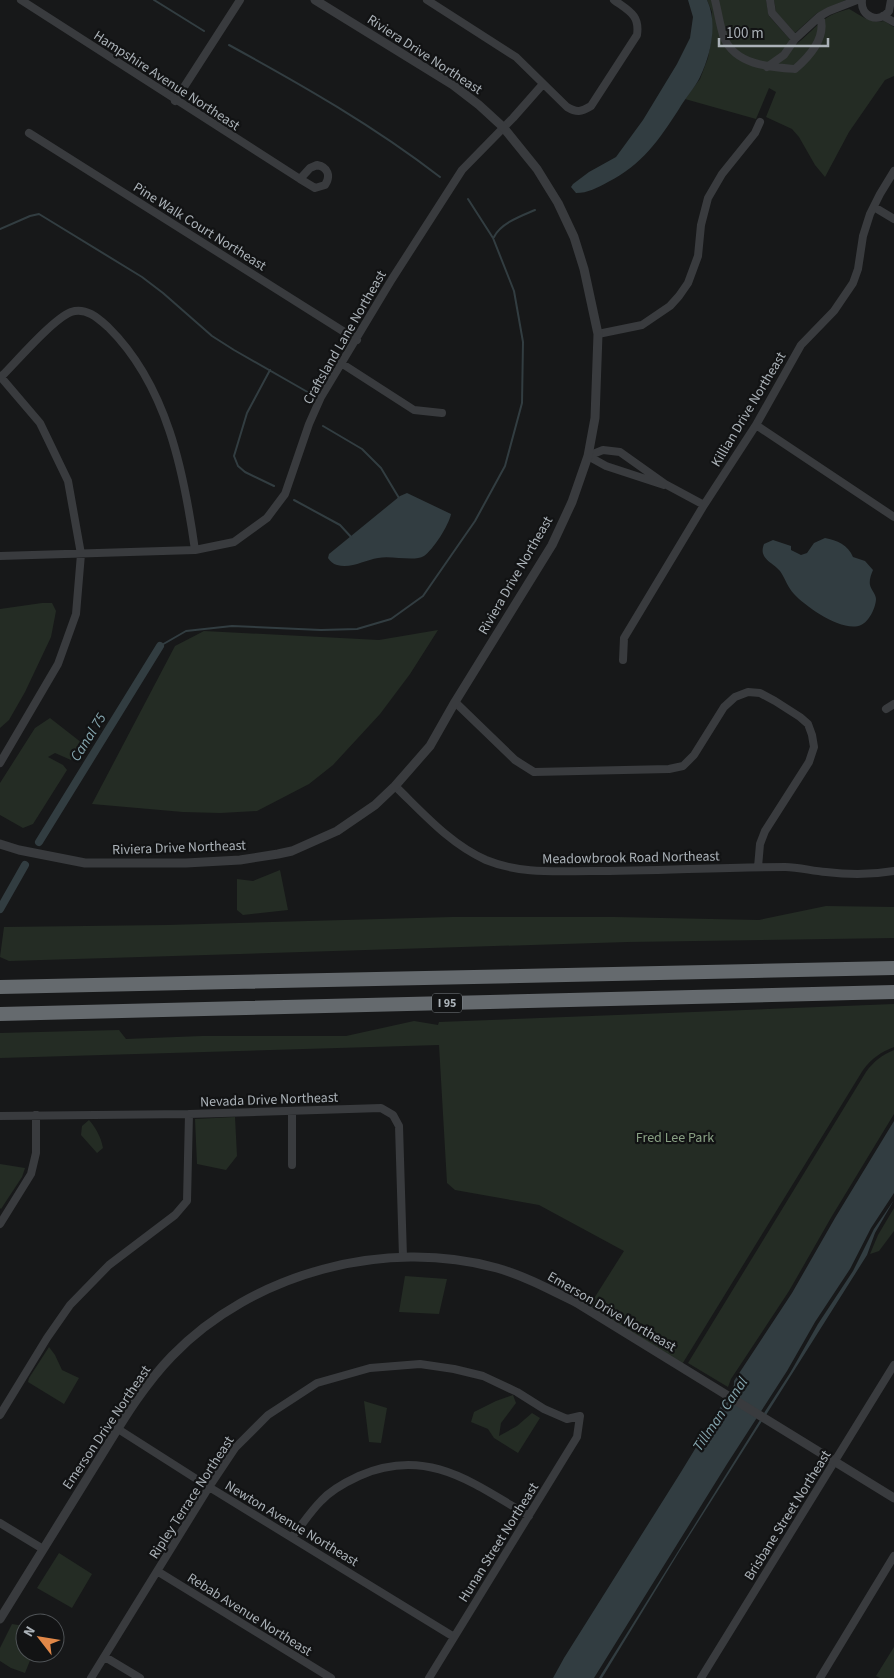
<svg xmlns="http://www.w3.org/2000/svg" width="894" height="1678" font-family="'Source Sans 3',sans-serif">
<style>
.green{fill:#242c24}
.water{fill:#323d41}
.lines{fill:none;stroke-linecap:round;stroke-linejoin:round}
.stream{stroke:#323d41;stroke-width:2}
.canal{stroke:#323d41;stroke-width:8}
.minor{stroke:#393b3e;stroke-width:8}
.tertiary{stroke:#393b3e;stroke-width:9}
.motorway{stroke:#656a6e;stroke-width:14}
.labels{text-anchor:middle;stroke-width:4.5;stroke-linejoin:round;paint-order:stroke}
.shield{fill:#121314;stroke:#7d8287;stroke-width:1}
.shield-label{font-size:12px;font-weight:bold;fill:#abb2b8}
.street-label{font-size:14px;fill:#abb2b8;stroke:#121314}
.park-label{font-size:14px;fill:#89a184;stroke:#121314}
.water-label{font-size:15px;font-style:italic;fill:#85a6af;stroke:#121314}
</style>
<rect width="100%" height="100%" fill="#171819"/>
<!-- green -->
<path class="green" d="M 707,0 L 766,0 L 769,16 L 795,45 C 817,29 819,16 849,9 C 861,15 869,24 884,21 L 894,27 L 894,76 L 885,80 L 849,132 L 825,177 L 815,165 L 799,137 L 792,129 L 766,117 L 776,92 L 769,88 L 756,119 L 685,99 L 700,79 L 708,58 L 712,35 L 712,12 Z
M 774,0 L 846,0 L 817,13 L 795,33 L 776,12 Z
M 42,603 L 52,603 L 56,611 L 51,637 L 25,692 L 9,720 L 0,728 L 0,609 Z
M 438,630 L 410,674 L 380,714 L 333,765 L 309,784 L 257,811 L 220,813 L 183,812 L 92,804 L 175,646 L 204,631 L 379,640 Z
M 50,718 L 82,743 L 71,760 L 55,753 L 48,757 L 63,765 L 67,770 L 33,824 L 23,828 L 0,815 L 0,783 L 35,728 Z
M 280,870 L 288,910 L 243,915 L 237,910 L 237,879 L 253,881 Z
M 826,906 L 894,907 L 894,938 L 628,942 L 9,961 L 0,957 L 4,927 L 167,925 L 452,917 L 615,917 L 759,920 Z
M 894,1004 L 894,1047 C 881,1052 872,1058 863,1070 L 681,1366 L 588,1308 L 624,1251 L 539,1205 L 455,1190 L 447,1183 L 439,1045 L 0,1058 L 0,1033 L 119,1030 L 126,1039 L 202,1036 L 346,1036 L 414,1021 L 438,1025 L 439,1022 Z
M 894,1050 L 894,1114 L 832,1216 L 789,1291 L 731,1379 L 728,1387 L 688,1363 L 866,1072 C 874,1061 882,1055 894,1050 Z
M 235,1117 L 237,1156 L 226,1170 L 197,1164 L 195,1119 Z
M 89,1120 C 96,1128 101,1137 103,1148 L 97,1153 L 81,1135 L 82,1126 Z
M 0,1164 L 25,1168 L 22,1177 L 1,1209 L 0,1208 Z
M 894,1208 L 894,1231 L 879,1251 L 870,1254 L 878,1235 Z
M 405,1276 L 447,1279 L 439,1314 L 399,1312 Z
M 49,1347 L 55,1355 L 62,1370 L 79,1378 L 64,1404 L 28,1382 L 29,1378 Z
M 513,1395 L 516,1403 L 501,1423 L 499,1436 L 517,1426 L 532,1413 L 540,1418 L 518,1453 L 494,1438 L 488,1429 L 471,1422 L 474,1412 L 496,1401 Z
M 364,1401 L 387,1408 L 381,1443 L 369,1442 Z
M 59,1553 L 92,1574 L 72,1608 L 37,1588 Z
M 12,1624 L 24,1626 L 25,1653 L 33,1653 L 25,1673 L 11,1668 L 0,1661 L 0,1648 Z
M 894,1647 L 894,1678 L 880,1678 L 876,1676 Z"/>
<!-- water -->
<path class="water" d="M 688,0 L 707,0 C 718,23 711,54 700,77 C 695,88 685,98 679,109 C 659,140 642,165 608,182 C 597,188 588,193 576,193 L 571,187 L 573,184 L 589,172 L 616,157 L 643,120 L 677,64 L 690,38 L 693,17 Z
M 407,493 L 451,514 C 449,525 433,550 424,556 C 414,562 391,555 378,558 C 365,560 351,569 337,565 C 333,564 330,561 328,558 L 329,554 L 400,496 Z
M 825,538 C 837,540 848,545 853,557 L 865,561 L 873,570 C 871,575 869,580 870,585 C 871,590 876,594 876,599 C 876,607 869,622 861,625 C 843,633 806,607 794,594 C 788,588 785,578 780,571 C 773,562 758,559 764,544 L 773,540 L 791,546 L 791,550 L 801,555 L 807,553 L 814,543 Z
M 894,1121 L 894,1193 L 871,1228 L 850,1269 L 815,1322 L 787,1371 L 727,1464 L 594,1678 L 553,1678 L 564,1658 L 681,1472 L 734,1385 L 734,1381 L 792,1293 L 835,1218 Z
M 894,1200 L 875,1233 L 867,1255 L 766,1415 L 764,1413 L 790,1373 L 818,1324 L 853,1271 L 874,1229 Z
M 760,1420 L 762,1421 L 679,1552 L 602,1678 L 599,1678 Z"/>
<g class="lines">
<!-- stream -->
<path class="stream" d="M 154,0 L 204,31
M 229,45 C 302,85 374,126 440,177
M 0,229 L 30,216 L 39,214 L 142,277 L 163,293 L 212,336 L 234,350 L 311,394
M 494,237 C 501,223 521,216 535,210
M 270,370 L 247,413 L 234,456 L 238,466 L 245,472 L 274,486
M 323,426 L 362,449 L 381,468 L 399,498
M 294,500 L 340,525 L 352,538
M 160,646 L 186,631 L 232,626 L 321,630 L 357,629 L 391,619 L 423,596 L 475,521 L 505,466 L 522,403 L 523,342 L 514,291 L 493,238 L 468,199"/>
<!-- canal -->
<path class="canal" d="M 39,842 L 160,646
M 0,909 L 25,865"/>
<!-- minor -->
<path class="minor" d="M 21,0 L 300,179
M 427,0 L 516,57 L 567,107 C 577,113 581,112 591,106 L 637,35 C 640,15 629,11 614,0
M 715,0 C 718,12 720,26 724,38 C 736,65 769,67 795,69 C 809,57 827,37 820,16
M 770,0 L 772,13 L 795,39
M 862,0 C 860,17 879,24 889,11 L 891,0
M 883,16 L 894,22
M 767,67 L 784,55 L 795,39 L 820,16 L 829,11 L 857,0
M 175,101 L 240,0
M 29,133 L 357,340
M 317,165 C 328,167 331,176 325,185 L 315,188 L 300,179 L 310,168 Z
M 874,207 L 894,219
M 598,334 L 642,325 L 670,306 L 679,296 L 688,283 L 698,256 L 701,225 L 708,198 L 722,174 L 755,133 L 760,122
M 341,363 L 414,410 L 442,413
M 0,376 L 40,423 L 68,481 L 81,554 L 76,614 L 58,664 L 0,763
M 1,377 C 17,361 53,319 71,312 C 86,307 98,318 108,327 C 167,385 184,472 195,550
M 756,425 L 894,517
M 588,456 L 603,450 L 620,452 L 665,484 L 704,505
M 588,456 L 606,466 L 664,485
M 0,556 L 195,550 L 234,542 L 267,518 L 285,494 L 309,424 L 321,397 L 392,279 L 462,170 L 513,118 L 543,84
M 623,660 L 624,638 L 704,505 L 756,425 L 801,345 L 834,311 L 853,283 L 858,269 L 863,236 L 870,214 L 880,194 L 894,171
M 455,702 L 515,760 L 534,772 L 669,769 L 683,766 L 694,755 L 724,707 L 735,697 L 748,692 L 760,693 L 775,701 L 800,717 L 808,724 L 812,735 L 814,747 L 809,762 L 765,831 L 760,844 L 758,867
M 886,709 L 894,704
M 395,786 C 423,813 450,844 486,860 C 520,874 556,871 591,871 C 656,871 720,867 785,867 C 799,867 812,871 826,872 C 849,875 871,875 894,871
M 0,1116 L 189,1114 L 381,1108 L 393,1115 L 399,1126 L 403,1257
M 292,1165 L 292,1111
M 0,1224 L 31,1174 L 36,1153 L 36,1115
M 0,1415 L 47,1338 L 70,1305 L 109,1265 L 175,1215 L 187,1201 L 189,1114
M 118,1429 L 209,1487 L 454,1637
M 0,1523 L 43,1549
M 292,1537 C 302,1525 310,1512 321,1501 C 331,1490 346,1482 359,1476 C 427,1446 473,1483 529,1516
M 157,1571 L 331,1678
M 105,1657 L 140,1678
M 91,1678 L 209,1487 L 235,1448 L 268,1415 L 317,1383 L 370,1368 L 420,1364 L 454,1369 L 483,1376 L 517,1392 L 544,1409 L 567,1419 L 580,1416 L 577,1437 L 429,1678
M 701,1678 L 894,1365
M 820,1678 L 894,1556"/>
<!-- tertiary -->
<path class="tertiary" d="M 0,844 L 19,850 L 85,863 L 186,863 L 240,860 L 278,854 L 292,851 L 337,831 L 375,805 L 395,786 L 430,746 L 455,702 L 552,545 L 572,502 L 588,456 L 595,418 L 598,334 L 584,269 L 574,237 L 558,203 L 537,169 L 503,127 L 479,105 L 453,85 L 315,0
M 0,1619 C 32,1567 64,1516 96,1464 C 119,1427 141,1388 172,1356 C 252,1273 386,1237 497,1268 C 525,1276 551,1290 577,1303 L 894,1498"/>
<!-- motorway -->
<path class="motorway" d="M 0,987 L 894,968
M 0,1014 L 894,992"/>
</g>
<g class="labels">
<!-- shield labels -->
<rect class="shield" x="432" y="993.5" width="30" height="19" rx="4"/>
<g class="shield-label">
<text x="447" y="1007">I 95</text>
</g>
<!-- street labels -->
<g class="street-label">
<text transform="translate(425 54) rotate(33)" y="5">Riviera Drive Northeast</text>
<text transform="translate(167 80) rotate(33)" y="5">Hampshire Avenue Northeast</text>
<text transform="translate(200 226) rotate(32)" y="5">Pine Walk Court Northeast</text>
<text transform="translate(344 337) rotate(-60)" y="5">Craftsland Lane Northeast</text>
<text transform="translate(748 409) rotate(-59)" y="5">Killian Drive Northeast</text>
<text transform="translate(515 575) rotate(-60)" y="5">Riviera Drive Northeast</text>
<text transform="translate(179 847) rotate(-2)" y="5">Riviera Drive Northeast</text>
<text transform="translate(631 857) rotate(-1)" y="5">Meadowbrook Road Northeast</text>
<text transform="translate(269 1099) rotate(-2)" y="5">Nevada Drive Northeast</text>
<text transform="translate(612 1311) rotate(30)" y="5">Emerson Drive Northeast</text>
<text transform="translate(106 1427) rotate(-56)" y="5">Emerson Drive Northeast</text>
<text transform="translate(191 1497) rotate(-57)" y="5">Ripley Terrace Northeast</text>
<text transform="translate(787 1515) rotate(-58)" y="5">Brisbane Street Northeast</text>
<text transform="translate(292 1523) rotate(31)" y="5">Newton Avenue Northeast</text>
<text transform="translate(498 1542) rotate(-58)" y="5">Hunan Street Northeast</text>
<text transform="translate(250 1614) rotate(32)" y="5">Rebab Avenue Northeast</text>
</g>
<!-- park labels -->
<g class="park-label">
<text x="675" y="1142">Fred Lee Park</text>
</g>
<!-- water labels -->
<g class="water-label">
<text transform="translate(88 737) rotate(-58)" y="5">Canal 75</text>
<text transform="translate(720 1414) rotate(-56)" y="5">Tillman Canal</text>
</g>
</g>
<!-- north arrow -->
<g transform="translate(40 1638) rotate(301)"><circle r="24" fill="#121314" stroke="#4f5356"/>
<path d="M0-4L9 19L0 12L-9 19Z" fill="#e18848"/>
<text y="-8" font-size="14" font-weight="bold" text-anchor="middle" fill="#abb2b8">N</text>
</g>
<!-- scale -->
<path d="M719 38v8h109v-8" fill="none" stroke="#abb2b8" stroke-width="2.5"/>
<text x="726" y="38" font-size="15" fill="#abb2b8" stroke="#121314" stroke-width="4" paint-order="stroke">100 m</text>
</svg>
